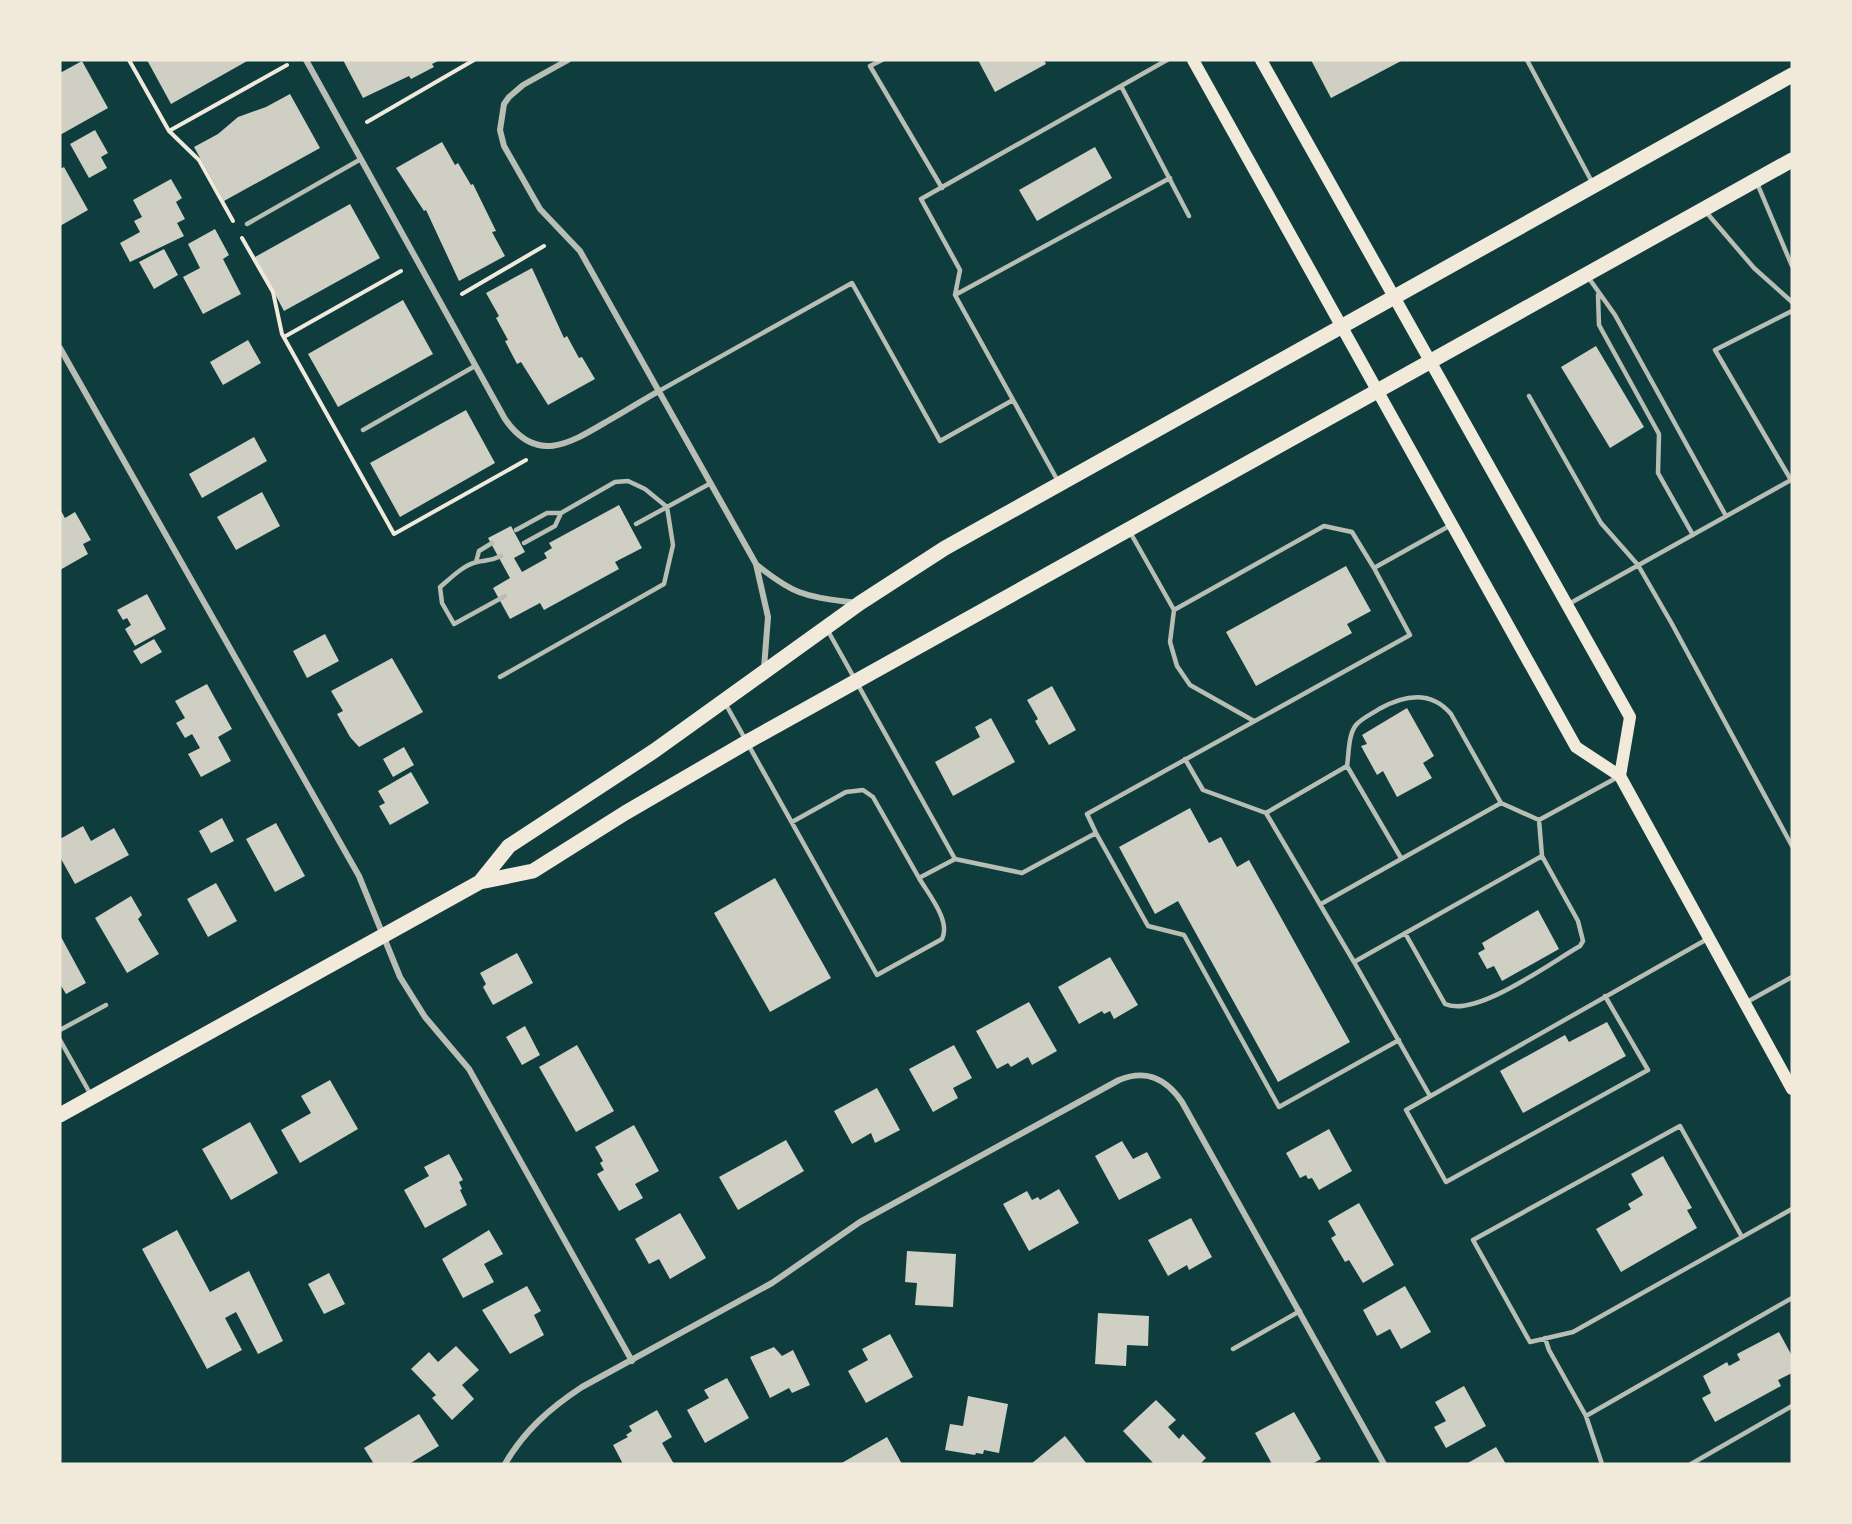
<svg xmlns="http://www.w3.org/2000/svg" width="1852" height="1524" font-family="Lato,sans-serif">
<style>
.building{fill:#cfcfc3}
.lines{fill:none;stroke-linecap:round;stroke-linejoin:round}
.path{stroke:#f1e9da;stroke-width:4}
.service{stroke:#b8beb3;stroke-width:4.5}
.minor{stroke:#b8beb3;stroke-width:6}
.secondary{stroke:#f1e9da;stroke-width:12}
.primary{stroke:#f1e9da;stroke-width:15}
</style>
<rect width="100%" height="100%" fill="#0f3d3e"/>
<!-- building -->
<path class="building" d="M 147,60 L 249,60 L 171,104 Z
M 343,60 L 440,60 L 432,64 L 434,67 L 411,79 L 409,76 L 363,98 Z
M 978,60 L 1044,60 L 1046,64 L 995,92 Z
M 1311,60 L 1403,60 L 1331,98 Z
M 82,61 L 108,108 L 60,135 L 60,73 Z
M 290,94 L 320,148 L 224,201 L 194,147 L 218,134 L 238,117 L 266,107 Z
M 95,130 L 108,153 L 101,157 L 107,168 L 89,178 L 70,144 Z
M 442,142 L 455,165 L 458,163 L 471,185 L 473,184 L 496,231 L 492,232 L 505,256 L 459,281 L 426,210 L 424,211 L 396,168 Z
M 1095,147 L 1112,178 L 1037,221 L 1019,190 Z
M 64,167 L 88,210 L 60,226 L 60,169 Z
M 171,179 L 182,198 L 176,202 L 185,219 L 177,223 L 184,236 L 130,262 L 120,243 L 140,232 L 134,221 L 142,217 L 133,200 Z
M 350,204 L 380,258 L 284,311 L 255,257 Z
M 215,229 L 229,255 L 223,259 L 241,294 L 203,314 L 183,277 L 200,268 L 188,244 Z
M 164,249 L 178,275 L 154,289 L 139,262 Z
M 532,268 L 564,338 L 567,336 L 579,358 L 582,357 L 595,379 L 548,405 L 521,362 L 517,364 L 505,341 L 508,340 L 496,318 L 499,316 L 486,293 Z
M 403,300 L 433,354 L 338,407 L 308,354 Z
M 248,340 L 261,363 L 223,385 L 210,362 Z
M 1596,346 L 1644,427 L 1610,448 L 1561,367 Z
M 466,410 L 495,463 L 400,517 L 370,463 Z
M 254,437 L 267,461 L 202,498 L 189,474 Z
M 262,492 L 280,526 L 236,550 L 217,517 Z
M 619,505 L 642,548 L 615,562 L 619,569 L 544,610 L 540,603 L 510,619 L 493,588 L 510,578 L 488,538 L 511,526 L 525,552 L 514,558 L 522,572 L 547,558 L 544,553 L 552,548 L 549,543 Z
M 60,509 L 65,518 L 75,512 L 91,540 L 83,544 L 88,554 L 60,570 Z
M 1346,566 L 1371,611 L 1347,624 L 1352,633 L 1256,686 L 1226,632 Z
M 147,594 L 166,629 L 135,646 L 125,629 L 131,625 L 127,618 L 123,620 L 117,610 Z
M 325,634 L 339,661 L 307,678 L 293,651 Z
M 154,639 L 162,652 L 141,664 L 133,651 Z
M 392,658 L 423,712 L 359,747 L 350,737 L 337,714 L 343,711 L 331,691 Z
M 207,684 L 232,729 L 218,737 L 231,761 L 201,777 L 188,754 L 200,748 L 192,734 L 185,738 L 176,723 L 185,718 L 175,701 Z
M 1052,686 L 1076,730 L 1049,745 L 1035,721 L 1038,719 L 1027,700 Z
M 1407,708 L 1434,756 L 1423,763 L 1432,778 L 1397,797 L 1383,771 L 1377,775 L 1361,746 L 1367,744 L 1362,735 Z
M 991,718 L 1015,762 L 953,796 L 935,762 L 980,737 L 975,727 Z
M 404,747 L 414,765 L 393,777 L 383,759 Z
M 411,772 L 429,803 L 390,825 L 379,806 L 385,803 L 378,791 Z
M 1190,808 L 1209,843 L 1221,837 L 1237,867 L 1249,860 L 1350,1042 L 1278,1082 L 1178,901 L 1155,914 L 1119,847 Z
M 222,818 L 234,841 L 211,853 L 199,831 Z
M 276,823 L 305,876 L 275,892 L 246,839 Z
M 83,826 L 91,841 L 114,828 L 129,855 L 75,884 L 60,857 L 60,839 Z
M 775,878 L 831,978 L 770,1012 L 714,913 Z
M 216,883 L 237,921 L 208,937 L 187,899 Z
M 131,896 L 142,915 L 138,919 L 159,954 L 127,973 L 95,918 Z
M 1538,910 L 1559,949 L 1502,981 L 1494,966 L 1487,969 L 1478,953 L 1485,949 L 1482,943 Z
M 60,935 L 86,983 L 66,994 L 60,984 Z
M 517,953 L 533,983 L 493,1005 L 483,987 L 486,984 L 480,973 Z
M 1110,957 L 1138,1005 L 1114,1019 L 1110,1011 L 1104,1014 L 1102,1011 L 1079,1024 L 1058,987 Z
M 1029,1002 L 1057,1051 L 1032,1065 L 1028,1057 L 1011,1067 L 1008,1063 L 997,1069 L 976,1031 Z
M 1607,1022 L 1626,1056 L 1523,1113 L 1500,1071 L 1565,1035 L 1569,1042 Z
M 525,1026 L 540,1055 L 522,1065 L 506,1037 Z
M 577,1045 L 614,1111 L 576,1132 L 539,1067 Z
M 954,1045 L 972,1078 L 953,1088 L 958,1098 L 933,1112 L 909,1069 Z
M 330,1080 L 358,1129 L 300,1163 L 281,1130 L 311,1113 L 301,1096 Z
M 877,1088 L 900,1130 L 875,1143 L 871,1133 L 852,1144 L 834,1111 Z
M 250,1122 L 278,1173 L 231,1200 L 202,1149 Z
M 634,1125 L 659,1171 L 635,1184 L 643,1198 L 619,1211 L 597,1174 L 604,1170 L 600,1163 L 603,1161 L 595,1147 Z
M 1329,1129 L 1352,1171 L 1319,1190 L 1312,1178 L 1308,1179 L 1306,1175 L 1300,1178 L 1286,1153 Z
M 786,1140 L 804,1171 L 738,1210 L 719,1177 Z
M 1122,1141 L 1133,1159 L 1147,1152 L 1161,1178 L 1119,1200 L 1095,1156 Z
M 449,1154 L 463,1180 L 459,1182 L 462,1189 L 460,1190 L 467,1205 L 425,1228 L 404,1190 L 429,1176 L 424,1167 Z
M 1663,1156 L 1692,1208 L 1687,1210 L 1697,1228 L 1621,1272 L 1596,1229 L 1631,1209 L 1628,1204 L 1643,1195 L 1631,1174 Z
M 1059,1189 L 1079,1223 L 1029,1251 L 1003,1204 L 1027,1191 L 1032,1200 L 1038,1197 L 1040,1200 Z
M 1359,1203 L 1394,1265 L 1363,1283 L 1349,1260 L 1345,1262 L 1331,1238 L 1336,1235 L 1328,1221 Z
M 680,1213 L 706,1258 L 670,1279 L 659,1259 L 649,1264 L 635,1239 Z
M 1191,1218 L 1212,1257 L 1189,1270 L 1187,1265 L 1168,1276 L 1148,1240 Z
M 177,1230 L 210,1292 L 249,1271 L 283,1341 L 258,1354 L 236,1312 L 225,1318 L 242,1350 L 207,1369 L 142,1249 Z
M 489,1230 L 503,1254 L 484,1264 L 494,1282 L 463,1298 L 442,1259 Z
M 907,1251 L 956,1254 L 953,1307 L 915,1305 L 917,1283 L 905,1282 Z
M 329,1273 L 345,1304 L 324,1314 L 308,1284 Z
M 527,1286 L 541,1311 L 534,1315 L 544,1335 L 510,1354 L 482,1310 Z
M 1405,1286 L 1431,1332 L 1401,1349 L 1390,1329 L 1377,1336 L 1363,1310 Z
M 1098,1313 L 1149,1316 L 1148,1346 L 1127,1345 L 1126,1366 L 1095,1364 Z
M 1779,1332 L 1792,1356 L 1792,1373 L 1778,1380 L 1781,1386 L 1715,1422 L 1702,1398 L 1711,1393 L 1703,1376 L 1727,1362 L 1729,1366 L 1740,1360 L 1737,1354 Z
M 890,1334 L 913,1377 L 866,1403 L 848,1371 L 868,1360 L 862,1349 Z
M 456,1346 L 479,1370 L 462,1385 L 474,1399 L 452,1420 L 432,1398 L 436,1395 L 411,1369 L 429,1352 L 438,1362 Z
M 774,1347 L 782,1356 L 793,1350 L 810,1385 L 792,1393 L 789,1388 L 770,1398 L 750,1357 Z
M 727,1378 L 749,1418 L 705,1443 L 687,1410 L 709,1398 L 704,1390 Z
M 1464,1386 L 1486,1426 L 1446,1448 L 1434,1427 L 1446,1421 L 1435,1402 Z
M 968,1396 L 1008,1404 L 999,1453 L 984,1450 L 983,1454 L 976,1453 L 975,1455 L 945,1450 L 950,1424 L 963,1426 Z
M 1156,1400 L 1176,1420 L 1168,1427 L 1179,1439 L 1183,1434 L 1206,1458 L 1200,1464 L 1154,1464 L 1123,1431 Z
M 657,1410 L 672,1437 L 662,1443 L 674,1464 L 623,1464 L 613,1445 L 628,1437 L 626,1435 L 632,1431 L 629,1426 Z
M 1294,1412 L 1321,1459 L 1312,1464 L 1272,1464 L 1255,1433 Z
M 419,1414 L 439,1446 L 409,1464 L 374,1464 L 364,1448 Z
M 1065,1436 L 1087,1464 L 1031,1464 Z
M 887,1437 L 902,1464 L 840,1464 Z
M 1496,1447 L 1506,1464 L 1466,1464 Z"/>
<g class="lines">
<!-- path -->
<path class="path" d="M 129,60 L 169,131 L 199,160 L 233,221
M 367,122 L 474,60
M 169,131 L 287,65
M 242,238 L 273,292 L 282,334 L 394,534 L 526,460
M 462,294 L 544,246
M 284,337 L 401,271"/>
<!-- service -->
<path class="service" d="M 882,60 L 870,66 L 942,188
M 1527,60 L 1592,182
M 1121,86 L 1189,216
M 1757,183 L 1792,266
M 1706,212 L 1754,268 L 1792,302
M 247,224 L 361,159
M 1588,277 L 1615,315 L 1726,516
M 955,295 L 1170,178
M 1598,295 L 1599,325 L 1659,434 L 1658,473 L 1693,535
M 659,391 L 852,283 L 940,441 L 1013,400
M 1529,396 L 1601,523 L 1638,565 L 1672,624 L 1792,846
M 363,430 L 475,366
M 1059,483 L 955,295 L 960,270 L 921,199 L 1167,60
M 636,524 L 711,483
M 1130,532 L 1174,610 L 1170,642 L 1177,666 L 1190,685 L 1254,721
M 524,543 L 555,526 L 561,513
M 501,556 C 491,561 487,560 477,562 C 463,565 450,579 440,587 L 442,603 L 454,624 L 505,596
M 476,562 L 479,551 L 492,543
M 1567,605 L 1791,480 L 1715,350 L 1792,311
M 1174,610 L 1324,526 L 1352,532 L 1374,568
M 828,631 L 955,859
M 500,677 L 664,584 L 673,545 L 667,507 L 645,489 L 628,481 L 615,482 L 561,513 L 547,513 L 516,530
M 725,703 L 877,975 L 942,939 C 951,921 929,895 919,878 L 955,859 L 1022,873 L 1096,833 L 1087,814 L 1410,635 L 1374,568 L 1451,525
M 1185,759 L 1203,790 L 1266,813 L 1354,962 L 1542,856 L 1539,820 L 1618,777
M 1347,766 C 1349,754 1348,735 1356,725 C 1362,718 1372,714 1379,709 C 1404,695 1431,690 1451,714 L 1501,803
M 1266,813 L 1347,766 L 1401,858
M 792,822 L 846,792 L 863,790 L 873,797 L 919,878
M 1096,833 L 1148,926 L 1184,935 L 1279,1107 L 1399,1040
M 1321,904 L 1501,803 L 1539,820
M 1405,933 L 1445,1004 C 1476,1018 1550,963 1580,946 L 1583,941 L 1578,921 L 1542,856
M 1354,962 L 1430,1096
M 1605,996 L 1648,1070 L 1446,1182 L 1406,1110 L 1709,938
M 1747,1002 L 1792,977
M 60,1030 L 106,1005
M 60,1040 L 91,1095
M 1742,1237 L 1680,1126 L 1473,1240 L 1530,1342 L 1573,1332 L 1792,1209
M 1545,1338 L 1549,1350 L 1586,1416 L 1792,1298
M 1233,1349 L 1300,1311
M 1586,1416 L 1602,1464
M 1691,1464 L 1792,1406"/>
<!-- minor -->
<path class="minor" d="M 306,60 L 505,419 C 536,464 569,444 606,422 C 624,412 641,401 659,391
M 568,60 L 523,85 L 509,97 L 504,104 L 500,130 L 504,146 L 540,209 L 580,251 L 756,564 L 768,617 L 764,668
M 60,348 L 359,876 L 400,977 L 425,1017 L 469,1069 L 632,1361
M 757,565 C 797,597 806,596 856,603
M 505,1464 C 524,1431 550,1408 582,1387 L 772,1283 L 860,1222 L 1119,1080 C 1146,1069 1166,1078 1182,1102 L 1384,1464"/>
<!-- secondary -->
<path class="secondary" d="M 1193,60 L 1576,747 L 1620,776 L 1792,1089
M 1261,60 L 1630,717 L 1620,776"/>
<!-- primary -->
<path class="primary" d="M 480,882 L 509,846 L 654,751 L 860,603 L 945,548 L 1792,75
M 60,1115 L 480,882 L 533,871 L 625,813 L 747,742 L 1792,160"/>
</g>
<!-- border -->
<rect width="1852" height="1524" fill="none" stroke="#f1e9da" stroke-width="123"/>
</svg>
